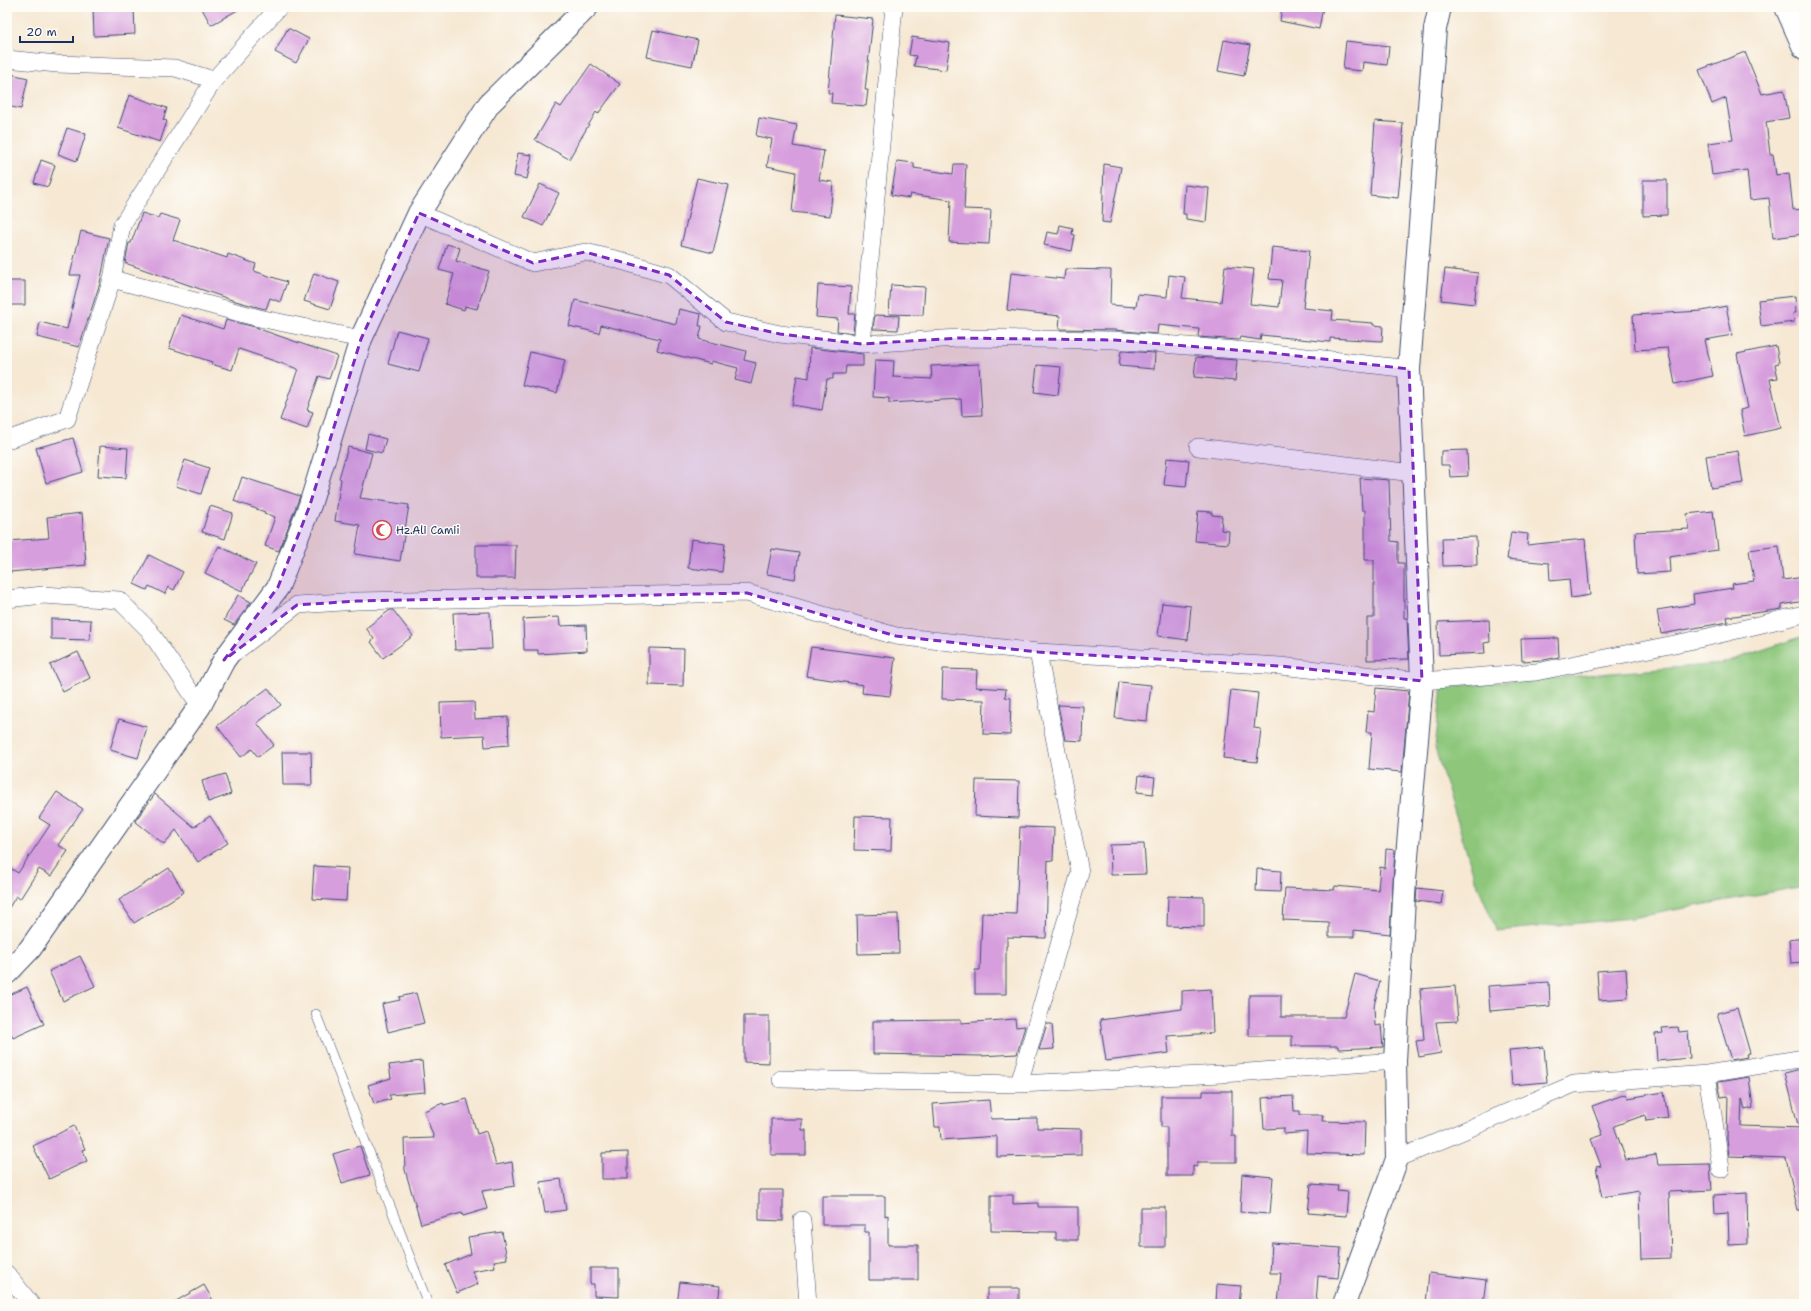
<svg xmlns="http://www.w3.org/2000/svg" width="1811" height="1311" font-family="'Shantell Sans',sans-serif">
<style>
.green{fill:#8ec77b;stroke:#547b6c}
.building{fill:#d79edd}
.lines{fill:none;stroke-linecap:round;stroke-linejoin:round}
.service-casing{stroke:#3c4b70;stroke-width:10}
.minor-casing{stroke:#3c4b70;stroke-width:18}
.tertiary-casing{stroke:#3c4b70;stroke-width:24}
.service{stroke:#fff;stroke-width:9}
.minor{stroke:#fff;stroke-width:17}
.tertiary{stroke:#fff;stroke-width:22}
.marked{fill:#7b2cbf;fill-opacity:0.2;stroke:#7b2cbf;stroke-width:3;stroke-dasharray:8 5;stroke-linejoin:round}
.labels{text-anchor:middle;stroke-width:3;stroke-linejoin:round;paint-order:stroke}
.poi-label{font-size:11px;fill:#1b2f5e;stroke:#fdfcf7;text-anchor:start}
</style>
<rect width="100%" height="100%" fill="#fdfcf7"/>
<filter id="ink" filterUnits="userSpaceOnUse"><feTurbulence type="fractalNoise" baseFrequency=".025" numOctaves="2"/><feDisplacementMap in="SourceGraphic" scale="8" xChannelSelector="R" yChannelSelector="G"/><feConvolveMatrix kernelMatrix="1 2 1 2 8 2 1 2 1" color-interpolation-filters="sRGB"/></filter>
<filter id="wash" filterUnits="userSpaceOnUse"><feTurbulence type="fractalNoise" baseFrequency=".012" numOctaves="4" result="noise"/><feDisplacementMap in="SourceGraphic" scale="16" xChannelSelector="R" yChannelSelector="G"/><feGaussianBlur stdDeviation="0.9" result="paint"/><feColorMatrix in="noise" values="0 0 0 0 0 0 0 0 0 0 0 0 0 0 0 0 0 1.4 0 .05"/><feComposite in="paint" operator="in"/></filter>
<g filter="url(#wash)">
<rect width="100%" height="100%" fill="#f6e8d3"/>
<!-- green -->
<path class="green" d="M 1804,636 L 1804,886 L 1631,918 L 1497,931 L 1475,879 L 1435,748 L 1442,687 L 1720,664 Z"/>
<g id="blocks">
<!-- building -->
<path class="building" d="M 93,7 L 134,7 L 135,34 L 94,36 Z
M 201,7 L 243,7 L 211,25 Z
M 1282,7 L 1323,7 L 1319,29 L 1280,21 Z
M 835,15 L 873,19 L 865,90 L 868,90 L 866,106 L 831,103 L 832,93 L 828,93 Z
M 288,28 L 309,39 L 296,63 L 275,52 Z
M 653,30 L 698,40 L 692,66 L 647,57 Z
M 912,37 L 950,43 L 946,70 L 914,66 L 916,56 L 909,55 Z
M 1224,40 L 1250,45 L 1244,76 L 1218,71 Z
M 1346,41 L 1389,46 L 1387,65 L 1363,62 L 1362,71 L 1343,69 Z
M 1745,52 L 1762,94 L 1784,90 L 1789,118 L 1766,122 L 1770,154 L 1773,154 L 1776,175 L 1789,173 L 1793,210 L 1804,209 L 1804,234 L 1773,238 L 1769,198 L 1750,200 L 1747,170 L 1712,175 L 1708,143 L 1733,140 L 1726,98 L 1712,104 L 1699,70 Z
M 591,64 L 620,84 L 598,114 L 596,112 L 569,159 L 535,140 L 556,104 L 561,107 Z
M 7,73 L 28,78 L 21,109 L 7,106 Z
M 129,95 L 167,108 L 163,120 L 167,121 L 160,142 L 118,128 Z
M 759,118 L 797,125 L 793,146 L 824,151 L 819,180 L 833,182 L 830,216 L 792,212 L 796,172 L 767,166 L 772,139 L 756,136 Z
M 1375,121 L 1403,123 L 1402,136 L 1404,136 L 1398,198 L 1370,195 Z
M 67,128 L 86,134 L 77,161 L 58,154 Z
M 518,153 L 532,155 L 527,179 L 514,176 Z
M 41,160 L 55,165 L 48,187 L 34,183 Z
M 897,161 L 914,163 L 914,168 L 953,174 L 954,164 L 966,164 L 964,209 L 991,210 L 989,244 L 949,242 L 951,200 L 910,194 L 909,198 L 891,195 Z
M 1104,164 L 1121,167 L 1110,223 L 1102,222 Z
M 697,178 L 729,185 L 713,253 L 681,245 Z
M 1643,180 L 1667,180 L 1667,215 L 1643,216 Z
M 540,184 L 559,193 L 543,226 L 524,217 Z
M 1185,185 L 1209,188 L 1206,222 L 1186,219 L 1186,214 L 1183,214 Z
M 142,213 L 158,218 L 160,214 L 180,220 L 173,240 L 227,258 L 228,254 L 256,264 L 254,271 L 287,282 L 280,302 L 270,298 L 266,309 L 261,308 L 232,300 L 125,263 L 129,243 L 131,243 Z
M 1060,225 L 1073,228 L 1072,234 L 1075,235 L 1072,251 L 1044,245 L 1047,232 L 1058,234 Z
M 81,231 L 109,238 L 100,283 L 79,347 L 37,337 L 40,322 L 67,329 L 80,275 L 70,275 Z
M 447,244 L 460,248 L 456,261 L 489,271 L 477,309 L 465,306 L 464,310 L 445,304 L 454,274 L 439,270 Z
M 1272,247 L 1309,251 L 1303,308 L 1333,311 L 1332,320 L 1373,323 L 1373,325 L 1383,326 L 1382,341 L 1330,338 L 1330,342 L 1261,335 L 1260,340 L 1240,337 L 1239,340 L 1198,337 L 1199,329 L 1158,325 L 1157,334 L 1114,330 L 1059,329 L 1060,316 L 1007,310 L 1011,273 L 1064,279 L 1065,269 L 1111,270 L 1110,305 L 1136,307 L 1138,294 L 1167,297 L 1169,275 L 1185,277 L 1182,298 L 1221,302 L 1225,266 L 1254,269 L 1250,304 L 1279,307 L 1282,280 L 1269,279 Z
M 1445,269 L 1478,273 L 1474,304 L 1441,300 Z
M 314,273 L 339,282 L 330,309 L 304,301 Z
M 7,281 L 25,281 L 25,305 L 7,305 Z
M 818,285 L 851,287 L 849,314 L 855,314 L 853,333 L 837,331 L 838,319 L 816,317 Z
M 891,285 L 925,287 L 923,315 L 889,314 Z
M 1795,296 L 1796,313 L 1793,313 L 1794,322 L 1761,326 L 1758,300 Z
M 575,300 L 676,324 L 679,309 L 701,314 L 699,326 L 702,326 L 699,339 L 746,351 L 744,360 L 756,363 L 751,384 L 735,380 L 738,368 L 711,361 L 711,364 L 657,350 L 660,339 L 601,325 L 599,333 L 569,326 Z
M 1726,306 L 1732,335 L 1705,340 L 1713,376 L 1675,384 L 1668,348 L 1635,350 L 1633,315 L 1702,311 Z
M 181,315 L 223,329 L 226,320 L 259,328 L 259,329 L 337,356 L 329,379 L 319,376 L 307,410 L 313,412 L 307,429 L 280,420 L 298,369 L 239,349 L 232,370 L 211,364 L 212,362 L 169,348 Z
M 875,315 L 899,316 L 898,330 L 873,329 Z
M 397,330 L 428,338 L 419,372 L 388,364 Z
M 1776,346 L 1779,363 L 1775,364 L 1778,378 L 1770,379 L 1781,428 L 1745,436 L 1740,410 L 1748,408 L 1737,354 Z
M 810,348 L 863,354 L 863,366 L 846,366 L 845,374 L 833,374 L 833,379 L 827,379 L 822,410 L 792,405 L 797,376 L 809,378 Z
M 1121,351 L 1155,353 L 1154,369 L 1119,366 Z
M 530,352 L 565,360 L 557,393 L 522,385 Z
M 1196,357 L 1237,360 L 1235,381 L 1194,377 Z
M 875,360 L 894,361 L 893,377 L 932,379 L 931,366 L 979,364 L 982,415 L 962,416 L 961,399 L 889,403 L 889,398 L 873,397 Z
M 1037,365 L 1061,367 L 1058,395 L 1034,392 Z
M 368,434 L 386,439 L 382,453 L 365,449 Z
M 73,438 L 83,472 L 46,483 L 36,448 Z
M 100,446 L 128,448 L 126,478 L 98,476 Z
M 348,447 L 372,453 L 360,498 L 409,505 L 400,561 L 355,554 L 360,525 L 335,521 L 341,479 L 339,478 Z
M 1467,450 L 1468,476 L 1450,477 L 1449,465 L 1441,465 L 1441,451 Z
M 1738,451 L 1743,483 L 1711,488 L 1706,456 Z
M 1167,458 L 1189,460 L 1186,487 L 1164,485 Z
M 185,460 L 209,468 L 201,494 L 176,486 Z
M 242,477 L 300,496 L 279,551 L 265,546 L 275,517 L 264,513 L 265,512 L 234,501 Z
M 1360,478 L 1389,480 L 1391,541 L 1398,542 L 1398,563 L 1404,563 L 1404,618 L 1407,618 L 1409,659 L 1367,660 L 1367,618 L 1374,618 L 1374,560 L 1365,560 L 1365,510 L 1362,510 Z
M 210,506 L 233,513 L 225,539 L 202,532 Z
M 1198,511 L 1212,512 L 1212,515 L 1222,516 L 1221,530 L 1229,531 L 1228,544 L 1195,541 Z
M 1713,511 L 1718,550 L 1669,557 L 1670,572 L 1637,574 L 1635,532 L 1689,529 L 1687,514 Z
M 82,513 L 86,565 L 10,572 L 8,541 L 49,538 L 47,517 Z
M 1511,532 L 1528,534 L 1527,545 L 1585,539 L 1590,595 L 1571,598 L 1569,579 L 1550,581 L 1549,563 L 1507,559 Z
M 1476,537 L 1477,565 L 1443,566 L 1442,538 Z
M 691,539 L 725,544 L 722,572 L 688,568 Z
M 476,545 L 516,545 L 515,578 L 476,578 Z
M 219,546 L 256,564 L 242,591 L 205,573 Z
M 1779,546 L 1783,580 L 1804,577 L 1804,601 L 1782,605 L 1782,609 L 1727,617 L 1728,622 L 1661,634 L 1657,610 L 1694,604 L 1693,594 L 1733,588 L 1732,584 L 1754,581 L 1749,550 Z
M 772,549 L 799,553 L 795,579 L 767,574 Z
M 149,555 L 183,572 L 174,590 L 168,587 L 165,594 L 149,586 L 147,590 L 134,584 Z
M 238,595 L 251,602 L 234,625 L 224,620 Z
M 1162,603 L 1191,606 L 1188,640 L 1158,636 Z
M 390,610 L 393,610 L 413,636 L 383,658 L 371,642 L 374,639 L 366,628 Z
M 490,612 L 492,649 L 455,650 L 453,613 Z
M 559,617 L 560,626 L 586,625 L 587,651 L 538,654 L 538,650 L 524,650 L 523,619 Z
M 51,619 L 91,620 L 90,640 L 51,639 Z
M 1489,620 L 1490,642 L 1484,643 L 1485,653 L 1439,655 L 1438,622 Z
M 1558,638 L 1559,657 L 1544,660 L 1522,661 L 1521,639 Z
M 811,647 L 895,658 L 890,696 L 862,693 L 863,685 L 806,676 Z
M 649,648 L 684,649 L 683,686 L 649,685 Z
M 78,652 L 90,678 L 63,692 L 50,665 Z
M 943,669 L 977,670 L 976,687 L 1006,689 L 1005,697 L 1011,698 L 1010,735 L 983,734 L 984,700 L 942,699 Z
M 1119,682 L 1151,685 L 1147,721 L 1115,718 Z
M 268,688 L 281,705 L 257,723 L 274,745 L 258,757 L 252,749 L 241,757 L 217,726 Z
M 1376,688 L 1409,691 L 1402,772 L 1369,769 L 1372,732 L 1366,732 L 1368,711 L 1374,712 Z
M 1231,690 L 1258,693 L 1254,728 L 1261,729 L 1257,762 L 1223,758 Z
M 474,702 L 475,719 L 508,717 L 509,745 L 485,747 L 484,735 L 441,737 L 440,703 Z
M 1058,705 L 1083,706 L 1082,741 L 1065,740 Z
M 119,719 L 147,727 L 138,758 L 110,750 Z
M 282,752 L 311,752 L 312,785 L 283,785 Z
M 225,774 L 231,794 L 208,802 L 202,781 Z
M 1139,775 L 1155,777 L 1153,794 L 1137,792 Z
M 976,780 L 1019,781 L 1018,818 L 975,816 Z
M 57,792 L 83,809 L 58,845 L 68,851 L 51,876 L 39,869 L 20,899 L 16,896 L 7,911 L 7,866 L 18,873 L 50,825 L 39,818 Z
M 155,794 L 194,827 L 210,816 L 228,843 L 198,862 L 176,830 L 164,844 L 135,821 Z
M 855,816 L 892,817 L 891,851 L 854,850 Z
M 1020,827 L 1054,828 L 1053,861 L 1048,860 L 1046,938 L 1007,937 L 1007,946 L 1006,946 L 1006,994 L 975,994 L 975,970 L 980,970 L 982,913 L 1016,914 Z
M 1144,844 L 1146,874 L 1111,875 L 1110,845 Z
M 1386,849 L 1395,850 L 1390,934 L 1354,930 L 1354,937 L 1329,937 L 1329,922 L 1283,920 L 1285,888 L 1334,890 L 1335,886 L 1378,890 L 1380,867 L 1385,868 Z
M 314,866 L 348,868 L 346,901 L 312,899 Z
M 169,868 L 184,892 L 134,923 L 119,900 Z
M 1257,869 L 1281,871 L 1280,892 L 1256,891 Z
M 1417,888 L 1443,891 L 1441,904 L 1416,901 Z
M 1168,896 L 1204,897 L 1204,927 L 1167,926 Z
M 898,914 L 899,953 L 858,954 L 857,915 Z
M 1804,938 L 1804,962 L 1791,963 L 1789,940 Z
M 80,956 L 95,986 L 63,1001 L 49,971 Z
M 1626,969 L 1628,998 L 1599,1000 L 1597,971 Z
M 1355,974 L 1380,981 L 1374,1006 L 1375,1026 L 1381,1025 L 1383,1047 L 1338,1049 L 1338,1046 L 1292,1046 L 1292,1036 L 1249,1036 L 1249,995 L 1281,995 L 1281,1017 L 1344,1017 Z
M 1549,982 L 1550,1006 L 1490,1011 L 1488,986 Z
M 1455,986 L 1458,1021 L 1436,1022 L 1441,1053 L 1419,1057 L 1416,1041 L 1424,1040 L 1420,989 Z
M 27,987 L 44,1024 L 13,1038 L 7,1025 L 7,996 Z
M 1211,989 L 1213,1033 L 1167,1036 L 1169,1053 L 1106,1061 L 1100,1020 L 1182,1009 L 1182,991 Z
M 416,993 L 424,1023 L 388,1032 L 382,1004 L 400,1000 L 399,997 Z
M 1737,1008 L 1750,1053 L 1746,1054 L 1747,1057 L 1731,1060 L 1717,1013 Z
M 744,1016 L 769,1016 L 769,1063 L 744,1062 Z
M 1015,1019 L 1016,1027 L 1025,1026 L 1017,1054 L 981,1056 L 873,1054 L 873,1021 L 961,1020 L 961,1023 Z
M 1047,1024 L 1052,1024 L 1054,1049 L 1039,1050 Z
M 1678,1027 L 1679,1032 L 1688,1031 L 1690,1058 L 1657,1061 L 1655,1034 L 1663,1033 L 1662,1028 Z
M 1544,1047 L 1547,1082 L 1512,1085 L 1509,1050 Z
M 422,1061 L 425,1092 L 389,1095 L 391,1099 L 374,1104 L 368,1085 L 391,1078 L 389,1065 Z
M 1804,1068 L 1804,1124 L 1798,1125 L 1785,1073 Z
M 1749,1077 L 1753,1108 L 1745,1110 L 1742,1098 L 1741,1126 L 1804,1128 L 1804,1211 L 1798,1211 L 1786,1158 L 1729,1156 L 1727,1139 L 1728,1096 L 1721,1097 L 1718,1082 Z
M 1203,1091 L 1232,1091 L 1232,1136 L 1236,1136 L 1236,1162 L 1197,1162 L 1197,1167 L 1193,1166 L 1193,1176 L 1167,1176 L 1167,1127 L 1161,1127 L 1161,1096 L 1203,1096 Z
M 1664,1092 L 1668,1118 L 1646,1121 L 1645,1115 L 1614,1126 L 1626,1160 L 1656,1155 L 1658,1165 L 1710,1164 L 1712,1190 L 1669,1192 L 1671,1258 L 1641,1259 L 1639,1191 L 1602,1197 L 1596,1167 L 1601,1166 L 1591,1139 L 1603,1135 L 1592,1106 L 1626,1094 L 1628,1098 Z
M 1293,1096 L 1294,1111 L 1300,1111 L 1300,1115 L 1323,1115 L 1322,1121 L 1365,1122 L 1364,1155 L 1306,1153 L 1307,1132 L 1284,1134 L 1284,1128 L 1264,1129 L 1262,1098 Z
M 467,1099 L 477,1134 L 486,1131 L 496,1165 L 512,1162 L 515,1186 L 482,1191 L 487,1209 L 463,1216 L 462,1213 L 421,1224 L 405,1170 L 404,1139 L 434,1138 L 424,1111 L 443,1103 L 444,1105 Z
M 989,1100 L 991,1119 L 1037,1118 L 1037,1128 L 1081,1129 L 1081,1155 L 997,1157 L 997,1136 L 941,1140 L 940,1127 L 935,1127 L 933,1104 Z
M 771,1119 L 802,1119 L 802,1130 L 806,1130 L 806,1155 L 771,1155 Z
M 74,1126 L 85,1149 L 82,1150 L 87,1161 L 49,1179 L 33,1146 Z
M 360,1146 L 370,1175 L 342,1183 L 333,1154 Z
M 628,1152 L 628,1179 L 602,1179 L 602,1153 Z
M 1242,1174 L 1273,1177 L 1270,1214 L 1240,1212 Z
M 561,1179 L 566,1210 L 545,1213 L 540,1182 Z
M 1311,1184 L 1338,1186 L 1337,1191 L 1348,1192 L 1346,1216 L 1308,1213 Z
M 759,1190 L 783,1190 L 783,1221 L 759,1220 Z
M 1747,1193 L 1748,1244 L 1729,1245 L 1728,1213 L 1715,1214 L 1714,1195 Z
M 991,1195 L 1013,1195 L 1013,1204 L 1038,1203 L 1038,1207 L 1078,1207 L 1078,1240 L 1056,1240 L 1056,1232 L 991,1231 Z
M 822,1196 L 885,1196 L 885,1216 L 888,1215 L 888,1245 L 918,1245 L 918,1280 L 869,1280 L 869,1232 L 865,1232 L 865,1225 L 822,1225 Z
M 1141,1207 L 1165,1207 L 1165,1247 L 1141,1247 Z
M 502,1232 L 507,1259 L 494,1261 L 495,1267 L 472,1271 L 478,1284 L 457,1293 L 445,1265 L 471,1254 L 468,1237 Z
M 1272,1243 L 1341,1248 L 1338,1278 L 1318,1276 L 1316,1304 L 1278,1304 L 1281,1273 L 1270,1273 Z
M 590,1268 L 619,1268 L 619,1297 L 594,1296 L 594,1284 L 590,1284 Z
M 1429,1273 L 1486,1280 L 1483,1304 L 1426,1304 Z
M 680,1282 L 720,1286 L 718,1304 L 677,1304 Z
M 1217,1284 L 1241,1286 L 1239,1304 L 1216,1304 Z
M 204,1285 L 215,1304 L 171,1304 Z
M 987,1288 L 1019,1288 L 1019,1304 L 987,1304 Z"/>
</g>
</g>
<g filter="url(#ink)">
<use href="#blocks" fill-opacity="0" stroke="#3c4b70" stroke-width="1"/>
<g class="lines">
<defs>
<path id="service" d="M 316,1014 L 428,1304"/>
<path id="minor" d="M 7,59 L 57,64 L 175,68 L 214,80
M 419,213 L 533,263 L 585,252 L 615,259 L 669,275 L 726,322 L 780,334 L 862,344 L 959,338 L 1114,340 L 1272,353 L 1409,369
M 112,279 L 259,318 L 361,339
M 862,344 L 894,7
M 7,440 L 67,419 L 112,279 L 122,225 L 214,80 L 279,7
M 1198,447 L 1413,473
M 7,599 L 43,595 L 119,600 L 149,630 L 200,706
M 235,652 L 297,605 L 357,601 L 747,593 L 896,636 L 1038,652 L 1280,666 L 1422,681 L 1536,672 L 1704,638 L 1804,614
M 1707,1074 L 1721,1169
M 781,1079 L 1019,1084 L 1222,1074 L 1395,1061
M 1019,1084 L 1080,872 L 1038,652
M 1397,1159 L 1574,1084 L 1707,1074 L 1804,1058
M 802,1220 L 808,1304
M 7,1274 L 31,1304"/>
<path id="tertiary" d="M 1786,7 L 1804,48
M 7,973 L 30,949 L 200,706 L 224,660 L 278,587 L 310,505 L 361,339 L 419,213 L 489,104 L 587,7
M 1344,1304 L 1397,1159 L 1395,1061 L 1405,880 L 1422,681 L 1409,369 L 1435,29 L 1440,7"/>
</defs>
<!-- service casing -->
<use href="#service" class="service-casing"/>
<!-- minor casing -->
<use href="#minor" class="minor-casing"/>
<!-- tertiary casing -->
<use href="#tertiary" class="tertiary-casing"/>
<!-- service -->
<use href="#service" class="service"/>
<!-- minor -->
<use href="#minor" class="minor"/>
<!-- tertiary -->
<use href="#tertiary" class="tertiary"/>
</g>
</g>
<!-- marked area -->
<path class="marked" d="M 419,213 L 533,263 L 585,252 L 669,275 L 726,322 L 780,334 L 862,344 L 959,338 L 1114,340 L 1272,353 L 1409,369 L 1422,681 L 1280,666 L 1038,652 L 896,636 L 747,593 L 357,601 L 297,605 L 224,660 L 278,587 L 310,505 L 361,339 Z"/>
<!-- icons -->
<defs>
<symbol id="mosque-ring" viewBox="-11 -11 22 22"><circle r="9.5" fill="#fdfcf7" stroke="#d1495b" stroke-width="1.5"/><path d="M3.5-4.9A6 6 0 1 0 3.5 4.9A5 5 0 1 1 3.5-4.9Z" fill="#d1495b"/></symbol>
</defs>
<g fill-rule="evenodd">
<use href="#mosque-ring" x="371" y="519" width="22" height="22"/>
</g>
<g class="labels">
<!-- poi labels -->
<g class="poi-label">
<text x="396" y="534">Hz.Ali Camii</text>
</g>
</g>
<!-- margin -->
<rect width="1811" height="1311" fill="none" stroke="#fdfcf7" stroke-width="24"/>
<!-- scale -->
<path d="M20 36v6h53v-6" fill="none" stroke="#1b2f5e" stroke-width="2"/>
<text x="26" y="36" font-size="12" fill="#1b2f5e" stroke="#fdfcf7" stroke-width="3" paint-order="stroke">20 m</text>
</svg>
